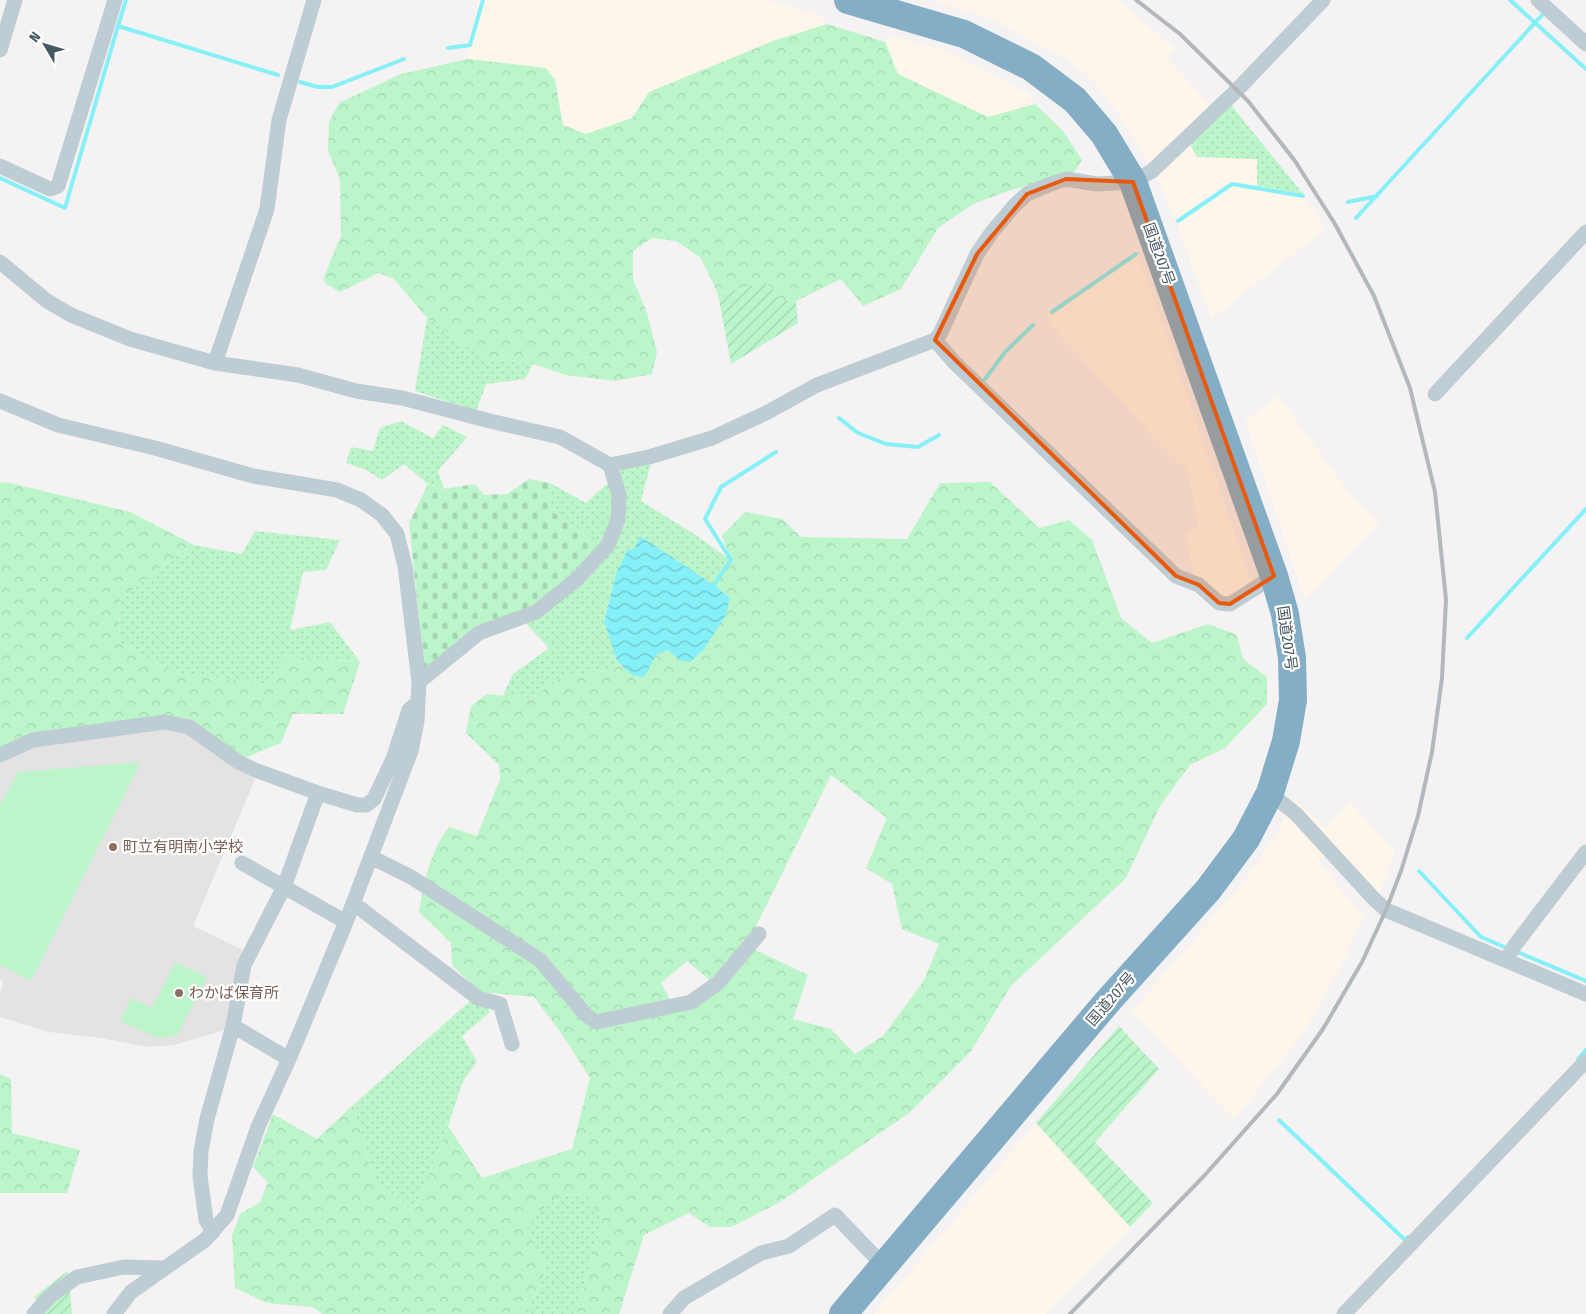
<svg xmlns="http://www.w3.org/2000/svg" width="1586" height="1314" font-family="'Fira Sans Condensed','Noto Sans JP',sans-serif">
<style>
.commercial{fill:#fef6eb}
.education{fill:#e5e2e4}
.grass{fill:url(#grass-dots)}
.forest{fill:url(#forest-crowns);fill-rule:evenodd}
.cemetery{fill:url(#cemetery-stones)}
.park{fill:#bdf5ca}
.garden{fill:url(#garden-furrows)}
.water{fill:url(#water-waves)}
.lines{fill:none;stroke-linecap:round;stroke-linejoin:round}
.stream{stroke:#85f0f7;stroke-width:4}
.street{stroke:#beccd3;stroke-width:15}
.highway{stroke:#84aec5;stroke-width:28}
.rail{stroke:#b3b8bd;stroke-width:4}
.marked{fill:#e8590c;fill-opacity:0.2;stroke:#e8590c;stroke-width:4;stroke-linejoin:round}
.education-dot{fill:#8d6e63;stroke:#fff;stroke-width:2}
.labels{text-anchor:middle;stroke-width:4.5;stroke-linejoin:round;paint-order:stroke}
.street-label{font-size:15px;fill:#475962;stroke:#fff}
.education-label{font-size:15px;fill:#785e54;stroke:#fff;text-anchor:start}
</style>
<defs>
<pattern id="grass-dots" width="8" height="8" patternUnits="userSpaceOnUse" patternTransform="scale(1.25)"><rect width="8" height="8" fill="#bdf5ca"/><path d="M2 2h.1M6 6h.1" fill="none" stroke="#a4d4b0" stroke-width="1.8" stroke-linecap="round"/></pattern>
<pattern id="forest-crowns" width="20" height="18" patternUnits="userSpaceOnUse" patternTransform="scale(1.25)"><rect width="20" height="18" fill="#bdf5ca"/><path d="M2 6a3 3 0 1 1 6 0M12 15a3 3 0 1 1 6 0" fill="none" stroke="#a4d4b0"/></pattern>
<pattern id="cemetery-stones" width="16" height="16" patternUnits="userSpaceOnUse" patternTransform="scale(1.25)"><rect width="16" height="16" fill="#bdf5ca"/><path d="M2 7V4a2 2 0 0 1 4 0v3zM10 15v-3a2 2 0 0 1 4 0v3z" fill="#a4d4b0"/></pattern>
<pattern id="garden-furrows" width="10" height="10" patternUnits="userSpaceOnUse" patternTransform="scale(1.25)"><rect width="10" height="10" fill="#bdf5ca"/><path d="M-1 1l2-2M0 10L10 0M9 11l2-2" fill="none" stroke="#a4d4b0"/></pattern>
<pattern id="water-waves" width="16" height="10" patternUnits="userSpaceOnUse" patternTransform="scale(1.25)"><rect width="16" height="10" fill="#85f0f7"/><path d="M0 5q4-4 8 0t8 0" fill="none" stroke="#6fc5cb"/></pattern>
</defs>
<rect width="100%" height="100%" fill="#f4f2f2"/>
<!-- commercial -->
<path class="commercial" d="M 479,0 L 766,0 L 823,16 L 827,24 L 773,41 L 649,92 L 632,118 L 586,134 L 563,125 L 555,80 L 546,68 L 468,59 L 469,39 Z
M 932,0 L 1118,0 L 1175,49 L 1167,58 L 1211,106 L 1150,166 L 1124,122 L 1093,80 L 1067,58 L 1048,50 L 998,22 Z
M 893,37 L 947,50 L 1028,94 L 1035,104 L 988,117 L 898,74 L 885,42 Z
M 1189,143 L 1197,157 L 1257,159 L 1257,186 L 1303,194 L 1325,229 L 1211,319 L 1175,219 L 1155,174 Z
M 1137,251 L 1253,586 L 1225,600 L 1193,576 L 1186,533 L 1199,528 L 1187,469 L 1169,454 L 1050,324 L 1047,314 Z
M 1278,396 L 1353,498 L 1380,521 L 1305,601 L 1245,421 Z
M 1295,799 L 1325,828 L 1351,803 L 1395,852 L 1373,910 L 1326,856 L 1318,863 L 1364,916 L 1342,964 L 1302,1035 L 1234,1119 L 1132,1011 L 1241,885 L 1273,840 Z
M 1036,1123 L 1130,1227 L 1046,1314 L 874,1314 Z"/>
<!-- education -->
<path class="education" d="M 163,728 L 186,731 L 235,769 L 255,779 L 193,926 L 243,950 L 239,963 L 228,1029 L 174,1045 L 148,1047 L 102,1038 L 49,1032 L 0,1017 L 0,995 L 3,982 L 0,980 L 0,763 L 35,746 Z"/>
<!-- grass -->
<path class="grass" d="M 1231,105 L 1303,194 L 1257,186 L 1257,159 L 1197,157 L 1189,143 Z
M 427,318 L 486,359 L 533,364 L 525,379 L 486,384 L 476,411 L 415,391 Z
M 401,421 L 433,438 L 443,425 L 467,437 L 438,471 L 444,489 L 428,484 L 404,464 L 382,480 L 366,470 L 346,463 L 351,447 L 373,451 L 380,428 Z
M 651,463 L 641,501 L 694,534 L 731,560 L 714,585 L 640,537 L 634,549 L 627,550 L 616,574 L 604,622 L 617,661 L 604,671 L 561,677 L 531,699 L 503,696 L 513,674 L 549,648 L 518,615 L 551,511 L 550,483 L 586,503 L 623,469 Z
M 255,531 L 340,540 L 326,570 L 303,572 L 290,630 L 330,622 L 360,662 L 287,656 L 267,684 L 174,673 L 119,642 L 120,600 L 158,569 L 194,545 L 242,554 Z
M 480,992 L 490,1012 L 462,1036 L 477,1062 L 463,1081 L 448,1126 L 414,1213 L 374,1177 L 353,1105 Z
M 586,1193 L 603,1222 L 575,1314 L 527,1314 L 546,1269 L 525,1222 L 559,1197 Z"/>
<!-- forest -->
<path class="forest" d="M 827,24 L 885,42 L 898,74 L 988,117 L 1035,104 L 1063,131 L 1082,160 L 1074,172 L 1008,191 L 973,204 L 938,228 L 901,289 L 863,306 L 841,279 L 796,301 L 780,300 L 766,282 L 718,294 L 701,258 L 676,241 L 652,238 L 633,251 L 633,279 L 647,313 L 657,352 L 652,374 L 615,381 L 566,375 L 533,364 L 486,359 L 427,318 L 394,279 L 379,273 L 340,292 L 326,284 L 323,279 L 341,236 L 340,179 L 328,151 L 329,122 L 339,103 L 401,74 L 468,59 L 546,68 L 555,80 L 563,125 L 586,134 L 632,118 L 649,92 L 773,41 Z
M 6,482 L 130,512 L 194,545 L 158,569 L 120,600 L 119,642 L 174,673 L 267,684 L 287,656 L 360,662 L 343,714 L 293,714 L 281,743 L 244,758 L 186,731 L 163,728 L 35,746 L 0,763 L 0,483 Z
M 990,482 L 1039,528 L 1069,520 L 1092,540 L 1121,618 L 1152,643 L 1208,624 L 1237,635 L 1243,659 L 1267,677 L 1267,704 L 1225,748 L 1190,765 L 1160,806 L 1126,878 L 1011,986 L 971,1051 L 909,1113 L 780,1202 L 731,1227 L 710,1227 L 689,1213 L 644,1235 L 619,1314 L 575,1314 L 603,1222 L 585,1193 L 559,1197 L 525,1222 L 546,1269 L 527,1314 L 323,1314 L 312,1307 L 267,1303 L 235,1288 L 232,1235 L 240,1214 L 260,1202 L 268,1182 L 253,1167 L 273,1114 L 317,1139 L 353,1105 L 374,1177 L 414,1213 L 448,1126 L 482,1178 L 572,1149 L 590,1078 L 563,1036 L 534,997 L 480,992 L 452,965 L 451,943 L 419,912 C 424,883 430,851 449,827 L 477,836 L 500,779 L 499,765 L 466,733 L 471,706 L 487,694 L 531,699 L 561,677 L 604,671 L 617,661 L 632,675 L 656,655 L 668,650 L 679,660 L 730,598 L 714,585 L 731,560 L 722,536 L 745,512 L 782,519 L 801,537 L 907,539 L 940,483 ZM 831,775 L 887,818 L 866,868 L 892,884 L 902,929 L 939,944 L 923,982 L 883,1036 L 855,1054 L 831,1029 L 793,1019 L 808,975 L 743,944 L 754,930 ZM 687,961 L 712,982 L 676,1010 L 661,983 Z
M 0,1074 L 11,1079 L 12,1133 L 80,1150 L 67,1193 L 0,1193 Z"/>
<!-- cemetery -->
<path class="cemetery" d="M 529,479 L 550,483 L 551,511 L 599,541 L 539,604 L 424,669 L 409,523 L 428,484 L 444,489 L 475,484 L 484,495 L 507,494 Z"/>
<!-- park -->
<path class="park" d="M 141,762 L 31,981 L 0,965 L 0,805 L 18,772 Z
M 175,962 L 207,977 L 177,1036 L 157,1038 L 120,1021 L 131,998 L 152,1008 Z"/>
<!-- garden -->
<path class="garden" d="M 766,282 L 780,300 L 796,301 L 798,323 L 731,364 L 718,294 Z
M 1119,1026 L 1159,1069 L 1095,1142 L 1153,1203 L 1130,1227 L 1036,1123 Z
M 68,1271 L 72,1314 L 38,1314 L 35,1296 Z"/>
<!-- water -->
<path class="water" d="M 640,536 L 714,585 L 730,598 L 726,615 L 704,649 L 690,662 L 679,660 L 668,650 L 656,655 L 644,677 L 632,675 L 617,661 L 604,622 L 616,574 L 627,550 L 634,549 Z"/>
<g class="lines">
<!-- stream -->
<path class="stream" d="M 1510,0 L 1586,69
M 118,26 L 126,0
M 448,48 L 470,45 L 483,0
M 300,82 L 318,87 L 332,87 L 404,59
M 0,178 L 65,208 L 118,26 L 278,75
M 1348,202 L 1377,196
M 1356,218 L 1544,13
M 1178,221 L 1232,184 L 1303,196
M 1052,312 L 1136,254
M 983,382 L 1005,352 L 1033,325
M 839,418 L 858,433 L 886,444 L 918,447 L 939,435
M 714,585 L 731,560 L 705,519 L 721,487 L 776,452
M 1467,638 L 1586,509
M 1419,871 L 1481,937 L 1509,949
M 1515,951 L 1586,981
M 1578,1059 L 1586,1050
M 1279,1120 L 1405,1240 L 1408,1237"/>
<!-- street -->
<path class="street" d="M 1538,0 L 1586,44
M 0,50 L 15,0
M 0,166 L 50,189 L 58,186 L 115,0
M 0,262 L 47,301 L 71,315 L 130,339 L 215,363 L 298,375 L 356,391 L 402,398 L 490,421 L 560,437 L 610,465 L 649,457 L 712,438 L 766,413 L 817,385 L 935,340 L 940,334 L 977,254 L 992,232 L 1014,206 L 1027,194 L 1048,185 L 1066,179 L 1097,184 L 1133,182 L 1152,171 L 1237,90 L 1323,0
M 935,340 L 954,362 L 1176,576 L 1199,585 L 1219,603 L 1230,604 L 1274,576
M 215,363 L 267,209 L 279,120 L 314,0
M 1435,394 L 1586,232
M 0,401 L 58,425 L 155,448 L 253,476 L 337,490 L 361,500 L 382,515 L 397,534 L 405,566 L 419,682 L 417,721 L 411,751 L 346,922 L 289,1059 L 258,1127 L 227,1215 L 205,1240 L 131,1292 L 114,1314
M 419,682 L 479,633 L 536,612 L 577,579 L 608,545 L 618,519 L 619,495 L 610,465
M 0,755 L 33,740 L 165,722 L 189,727 L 240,763 L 255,770 L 318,793 L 357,805 L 366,805 L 374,799 L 393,759 L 409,710 L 418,702
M 1270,793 L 1296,814 L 1374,899 L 1386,910 L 1586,994
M 371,857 L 411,877 L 540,960 L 585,1014 L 596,1022 L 691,1002 L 718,983 L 759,934
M 242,863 L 346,922
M 353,903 L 478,998 L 500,1004 L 512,1044
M 1506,960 L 1515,945 L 1586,852
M 233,1026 L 289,1059
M 213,1232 L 206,1220 L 200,1176 L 201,1151 L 207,1119 L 233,1026 L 244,965 L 284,887 L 318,793
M 34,1314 L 49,1297 L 77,1277 L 124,1267 L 162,1268
M 670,1314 L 684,1298 L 761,1253 L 789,1246 L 835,1215 L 883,1265
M 1344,1314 L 1586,1061"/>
<!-- highway -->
<path class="highway" d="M 843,1314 L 1108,1001 L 1208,890 L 1246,839 L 1270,793 L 1286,741 L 1293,700 L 1292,658 L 1285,614 L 1274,576 L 1133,182 L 1104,134 L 1075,100 L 1031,67 L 964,34 L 848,0"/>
<!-- rail -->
<path class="rail" d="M 1070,1314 L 1204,1176 L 1277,1094 L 1323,1029 L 1362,962 L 1386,910 L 1401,871 L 1418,816 L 1432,752 L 1442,678 L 1446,600 L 1435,492 L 1410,388 L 1374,296 L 1335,224 L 1295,161 L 1248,101 L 1180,34 L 1136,0"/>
</g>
<!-- marked area -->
<path class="marked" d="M 1066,179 L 1133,182 L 1274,576 L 1230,604 L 1219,603 L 1199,585 L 1176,576 L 935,340 L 977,254 L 1027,194 Z"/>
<!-- markers -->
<g class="education-dot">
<circle cx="113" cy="847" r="5"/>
<circle cx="179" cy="993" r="5"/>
</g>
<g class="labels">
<!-- street labels -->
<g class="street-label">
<text transform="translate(1159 254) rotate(70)" y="5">国道207号</text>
<text transform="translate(1287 638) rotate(82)" y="5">国道207号</text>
<text transform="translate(1111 999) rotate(-49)" y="5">国道207号</text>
</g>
<!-- education labels -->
<g class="education-label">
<text x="123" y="852">町立有明南小学校</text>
<text x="189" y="998">わかば保育所</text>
</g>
</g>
<!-- north arrow -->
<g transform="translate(45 45) rotate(308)" stroke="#ffffff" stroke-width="4" paint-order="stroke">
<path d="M0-4L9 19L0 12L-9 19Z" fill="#475962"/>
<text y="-8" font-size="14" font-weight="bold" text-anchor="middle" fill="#475962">N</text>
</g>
</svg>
